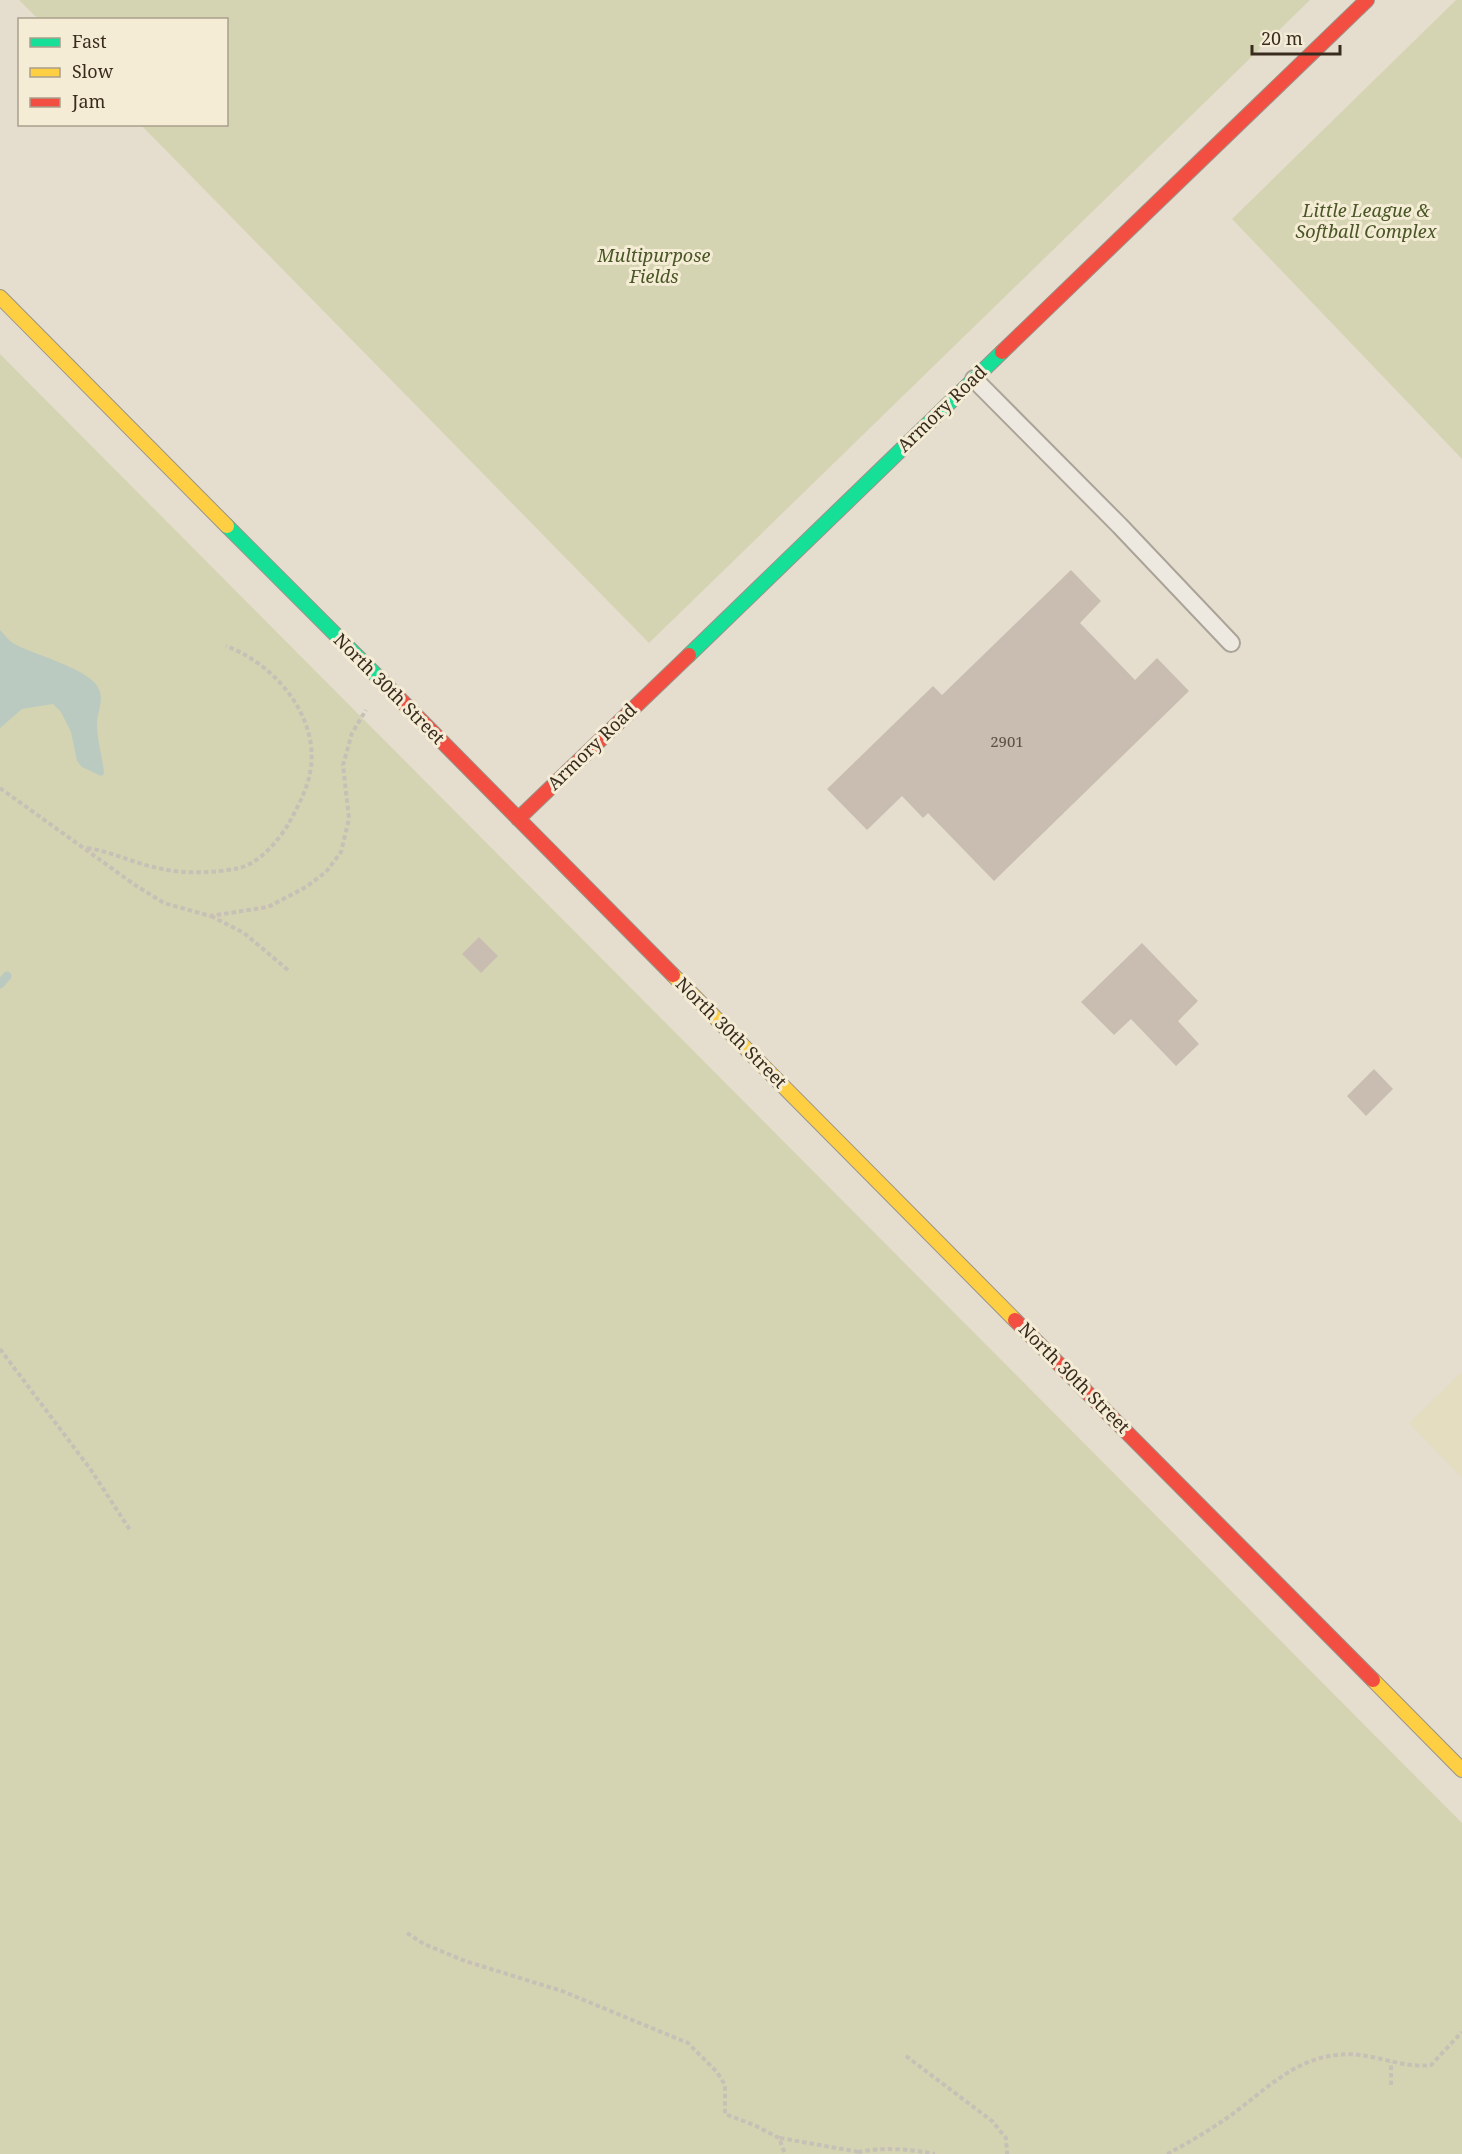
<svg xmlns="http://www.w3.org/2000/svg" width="1462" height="2154" font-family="'Noto Serif',serif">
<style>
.farmland{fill:#e4ddc0}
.green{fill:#d4d4b2}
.water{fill:#bacac0}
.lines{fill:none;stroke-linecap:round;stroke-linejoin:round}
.stream{stroke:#bacac0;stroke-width:9}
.building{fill:#c8bdb0}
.lane-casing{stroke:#aaa398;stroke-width:20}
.fast-casing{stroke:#9a9388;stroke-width:16}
.slow-casing{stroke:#9a9388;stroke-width:16}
.jam-casing{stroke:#9a9388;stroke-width:16}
.path{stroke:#c6c0b7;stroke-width:4;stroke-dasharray:4.5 3;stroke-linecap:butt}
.lane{stroke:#eee9e0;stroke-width:16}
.fast{stroke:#16e098;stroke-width:14}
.slow{stroke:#ffcf43;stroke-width:14}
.jam{stroke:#f24e42;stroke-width:14}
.labels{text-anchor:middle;stroke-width:6;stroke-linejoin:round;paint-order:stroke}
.number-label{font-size:15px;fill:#5d5043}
.park-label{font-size:18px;font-style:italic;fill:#495626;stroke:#f5ecd5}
.street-label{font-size:18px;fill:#392c1f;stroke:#f5ecd5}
</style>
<rect width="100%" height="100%" fill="#e5decf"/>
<!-- farmland -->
<path class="farmland" d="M 1462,1372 L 1462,1478 L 1409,1423 Z"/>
<!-- green -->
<path class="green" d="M 19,0 L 1310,0 L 649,643 L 141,125 L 226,124 L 226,20 L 38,19 Z
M 1456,0 L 1462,0 L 1462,459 L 1232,219 Z
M 0,354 L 1462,1823 L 1462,2154 L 0,2154 Z"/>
<!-- water -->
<path class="water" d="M 0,630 C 4,634 8,640 13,643 C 32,655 95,669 100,692 C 103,703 97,713 97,724 C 97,741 103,758 104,774 L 101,776 L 82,767 L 77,761 L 71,732 L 61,712 L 53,704 L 22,709 L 0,728 Z"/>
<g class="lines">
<!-- stream -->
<path class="stream" d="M 0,984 L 7,976"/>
</g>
<!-- building -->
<path class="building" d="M 1071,570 L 1101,601 L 1080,623 L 1135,680 L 1157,658 L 1189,691 L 994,881 L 928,813 L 923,818 L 902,796 L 867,830 L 827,789 L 933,686 L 942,695 Z
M 479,937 L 498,956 L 481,973 L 462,954 Z
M 1142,943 L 1198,1001 L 1178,1021 L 1199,1044 L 1176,1066 L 1131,1019 L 1114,1035 L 1081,1002 Z
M 1374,1069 L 1393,1089 L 1366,1116 L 1347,1096 Z"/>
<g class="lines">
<defs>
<path id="lane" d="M 974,379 L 1120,526 L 1231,643"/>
<path id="fast" d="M 227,526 L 389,688
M 689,655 L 1002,352"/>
<path id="slow" d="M 0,297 L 227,526
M 673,975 L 1015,1320
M 1373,1680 L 1462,1770"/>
<path id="jam" d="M 1002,352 L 1367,0
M 389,688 L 673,975
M 518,819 L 689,655
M 1015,1320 L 1373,1680"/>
</defs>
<!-- lane casing -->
<use href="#lane" class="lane-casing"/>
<!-- fast casing -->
<use href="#fast" class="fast-casing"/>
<!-- slow casing -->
<use href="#slow" class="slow-casing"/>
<!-- jam casing -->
<use href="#jam" class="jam-casing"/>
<!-- path -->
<path class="path" d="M 0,788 L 135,885 L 164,903 L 210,916 L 268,907 L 306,887 L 326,872 L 341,852 L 349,819 L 343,765 L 352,733 L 366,710
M 87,848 C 113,852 136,864 162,869 C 185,874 216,873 239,868 C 260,863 278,841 289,823 C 297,808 307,790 310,773 C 321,718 275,664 226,646
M 211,916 L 244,933 L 288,970
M 0,1349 L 91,1470 L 130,1530
M 407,1933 L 424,1944 L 465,1961 L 562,1991 L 688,2043 L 717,2072 L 725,2085 L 725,2114 L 754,2125 L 779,2138 L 785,2154
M 906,2056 L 992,2121 L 1006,2138 L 1007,2154
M 1391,2085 L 1391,2062
M 780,2138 L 859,2152
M 858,2152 C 883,2147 910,2149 935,2154
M 1167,2154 C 1190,2142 1213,2128 1234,2113 C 1266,2089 1294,2060 1336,2055 C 1369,2050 1399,2069 1431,2065 L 1462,2032"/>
<!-- lane -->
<use href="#lane" class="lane"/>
<!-- fast -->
<use href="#fast" class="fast"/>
<!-- slow -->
<use href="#slow" class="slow"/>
<!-- jam -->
<use href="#jam" class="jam"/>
</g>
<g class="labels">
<!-- number labels -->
<g class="number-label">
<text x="1007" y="747">2901</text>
</g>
<!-- park labels -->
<g class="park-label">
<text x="1366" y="217">Little League &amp;<tspan x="1366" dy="21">Softball Complex</tspan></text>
<text x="654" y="262">Multipurpose<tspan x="654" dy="21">Fields</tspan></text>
</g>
<!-- street labels -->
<g class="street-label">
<text transform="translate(942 409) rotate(-44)" y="6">Armory Road</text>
<text transform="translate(389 689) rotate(45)" y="6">North 30th Street</text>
<text transform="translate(592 747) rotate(-44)" y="6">Armory Road</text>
<text transform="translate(731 1033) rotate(45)" y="6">North 30th Street</text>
<text transform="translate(1074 1378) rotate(45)" y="6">North 30th Street</text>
</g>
</g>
<!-- legend -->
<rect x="18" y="18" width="210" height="108" fill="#f5ecd5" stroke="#aa9f8c" stroke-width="1.5"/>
<rect x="30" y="38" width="30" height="9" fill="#16e098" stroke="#aa9f8c" stroke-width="1.5"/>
<text x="72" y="48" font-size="18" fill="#392c1f">Fast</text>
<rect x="30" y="68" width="30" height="9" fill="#ffcf43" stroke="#aa9f8c" stroke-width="1.5"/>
<text x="72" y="78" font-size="18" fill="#392c1f">Slow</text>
<rect x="30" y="98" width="30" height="9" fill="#f24e42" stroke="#aa9f8c" stroke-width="1.5"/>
<text x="72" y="108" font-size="18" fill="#392c1f">Jam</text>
<!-- scale -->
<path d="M1252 45v9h88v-9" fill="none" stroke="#392c1f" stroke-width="3"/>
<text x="1261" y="45" font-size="18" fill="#392c1f" stroke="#f5ecd5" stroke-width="4.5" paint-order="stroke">20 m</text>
</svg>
